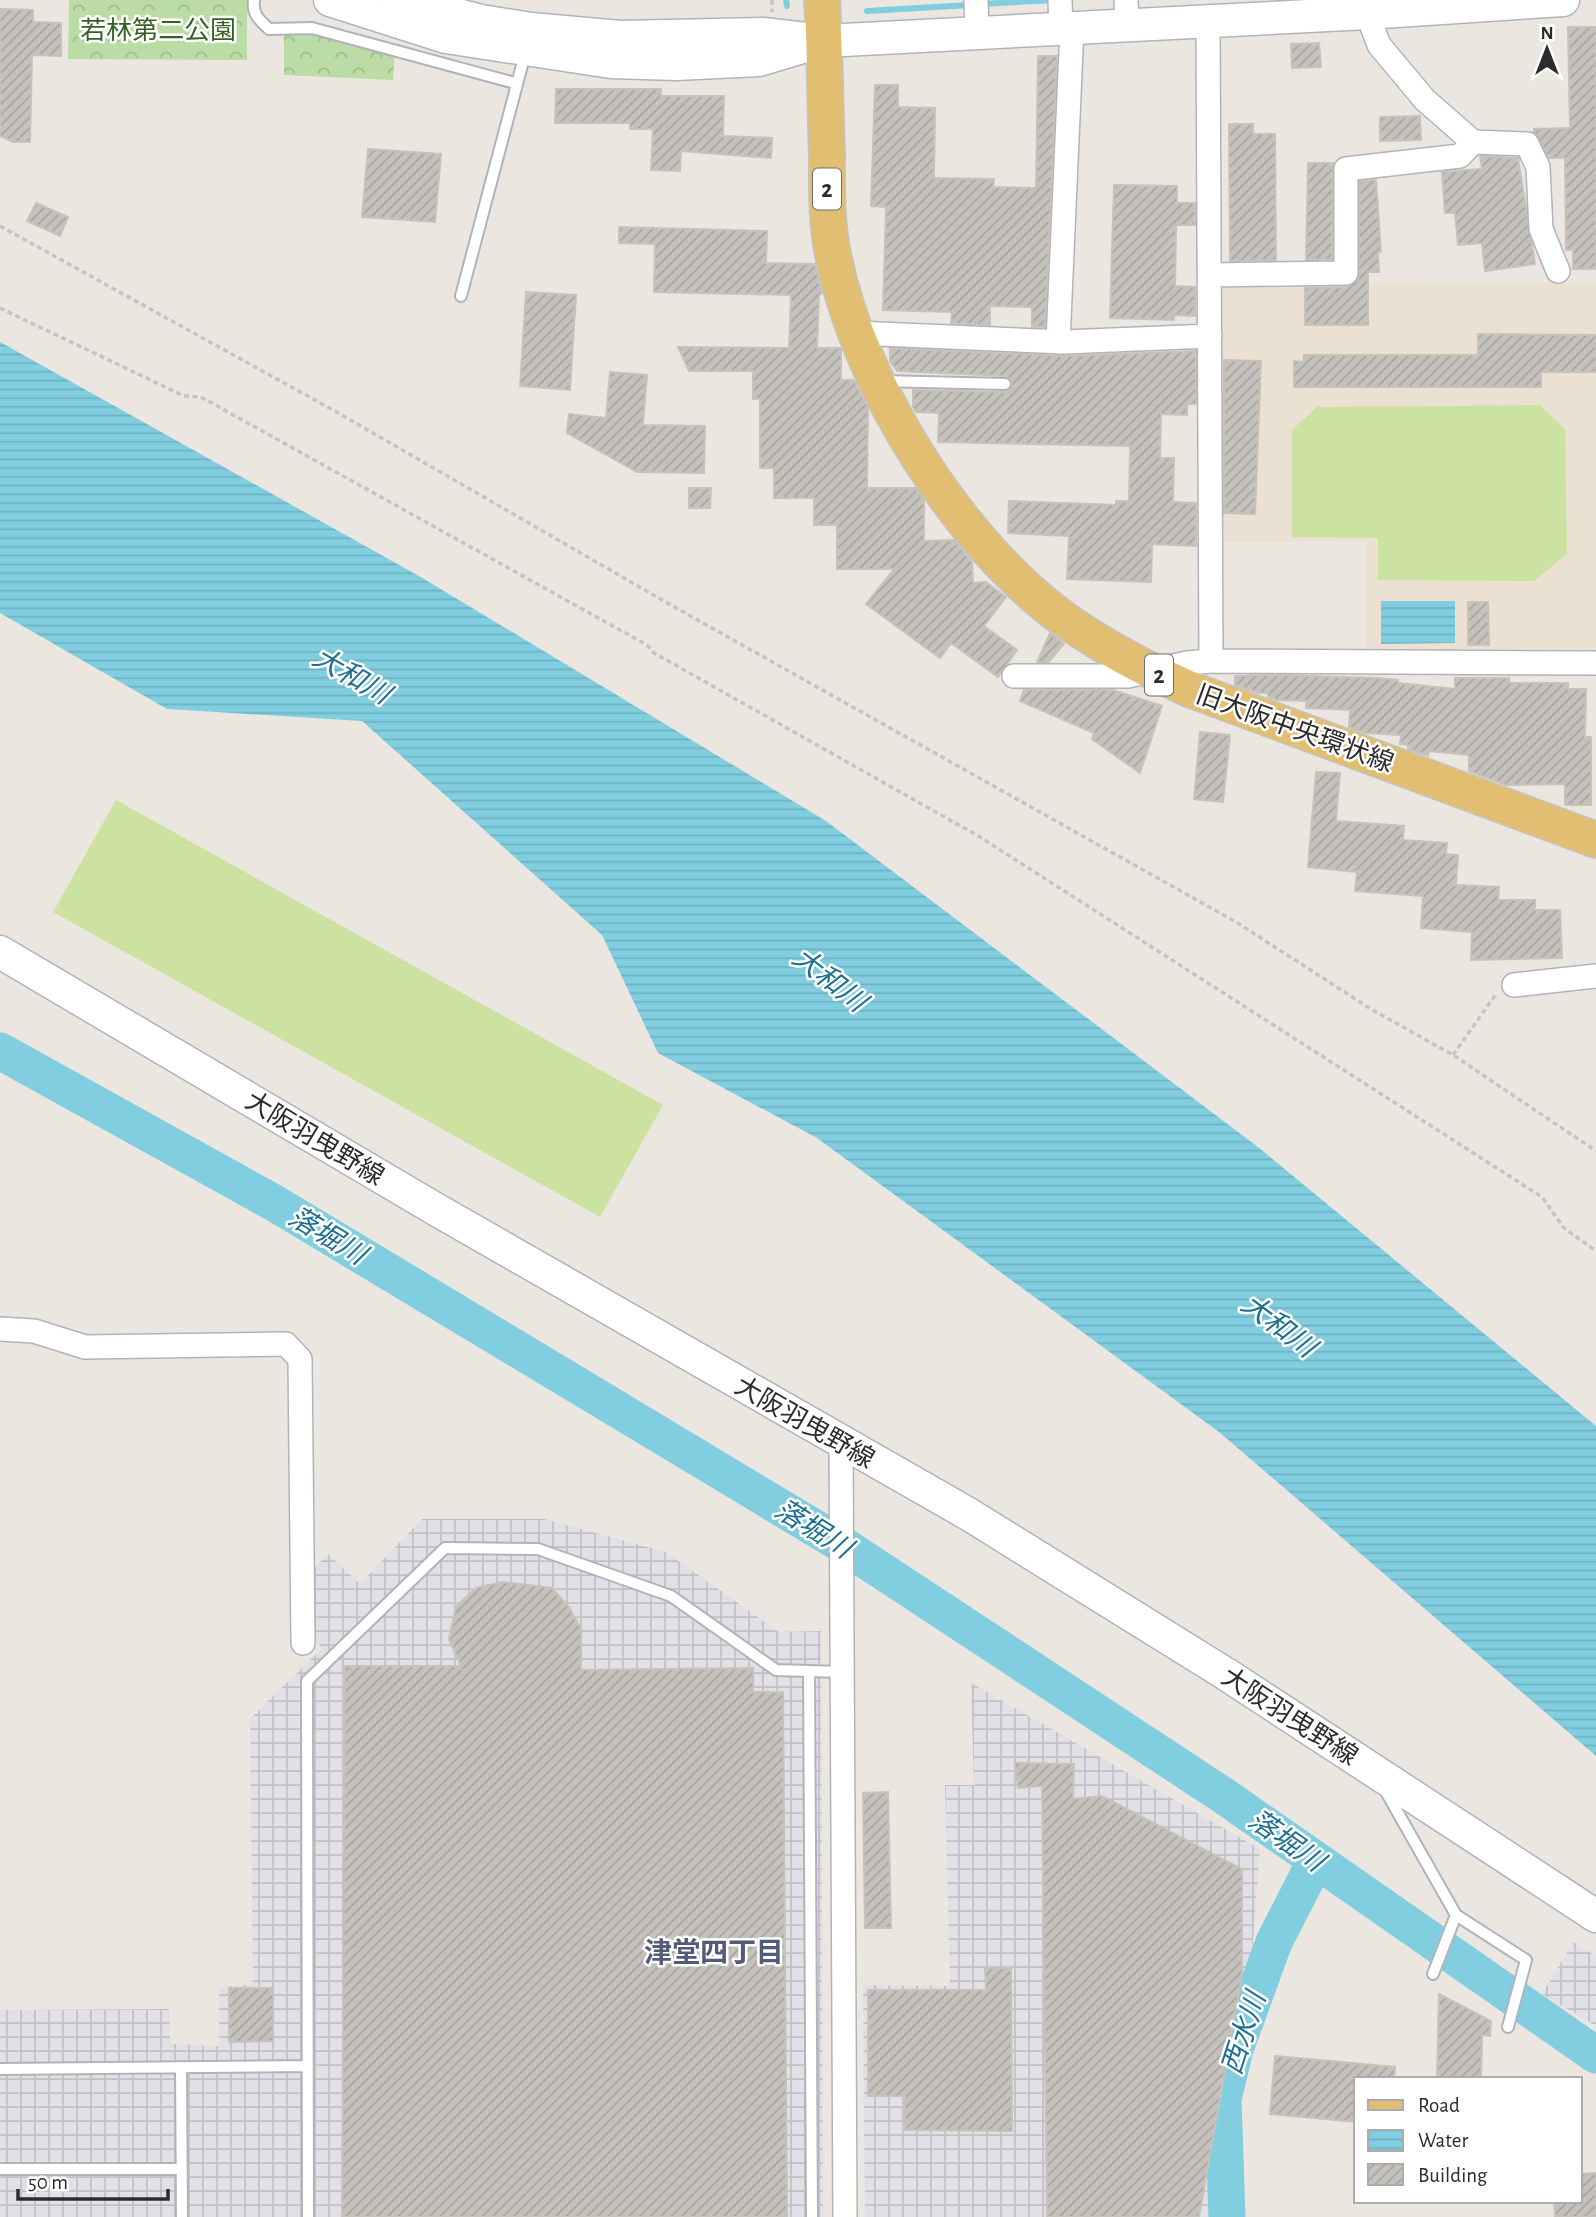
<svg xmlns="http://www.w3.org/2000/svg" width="1596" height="2217" font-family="'Alegreya Sans','Noto Sans JP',sans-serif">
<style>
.industrial{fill:url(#industrial-grid)}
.education{fill:#ebe1d2}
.forest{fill:url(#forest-crowns)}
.pitch{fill:#cbe2a1}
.water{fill:url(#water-rules)}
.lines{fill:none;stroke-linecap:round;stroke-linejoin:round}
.stream{stroke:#81cee1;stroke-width:6}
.river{stroke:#81cee1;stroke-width:37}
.building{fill:url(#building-hatch);stroke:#c8c2ba;stroke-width:2}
.lane-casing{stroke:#b1b3bb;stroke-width:14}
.street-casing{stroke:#b1b3bb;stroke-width:26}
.secondary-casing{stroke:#b1b3bb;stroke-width:35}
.primary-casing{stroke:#c4c4c4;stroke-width:38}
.path{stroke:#c4c4c4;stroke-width:3.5;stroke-dasharray:5 3.5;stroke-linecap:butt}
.lane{stroke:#fff;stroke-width:10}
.street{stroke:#fff;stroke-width:23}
.secondary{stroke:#fff;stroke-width:32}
.primary{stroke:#e1be71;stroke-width:35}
.labels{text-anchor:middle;stroke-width:5;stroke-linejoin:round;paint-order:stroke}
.shield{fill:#fff;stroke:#6b6b6b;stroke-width:2}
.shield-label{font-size:24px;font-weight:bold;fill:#2c2c2c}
.park-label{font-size:26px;fill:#356224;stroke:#fff}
.street-label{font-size:26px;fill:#2c2c2c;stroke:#fff}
.water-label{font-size:28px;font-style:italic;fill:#1e708f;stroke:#fff}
.neighbourhood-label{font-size:28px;font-weight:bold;fill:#525b78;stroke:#fff}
</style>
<defs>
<pattern id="industrial-grid" width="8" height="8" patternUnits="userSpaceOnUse" patternTransform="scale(1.75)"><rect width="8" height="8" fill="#e1e0e6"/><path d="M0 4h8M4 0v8" fill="none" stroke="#c1c0c5"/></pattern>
<pattern id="forest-crowns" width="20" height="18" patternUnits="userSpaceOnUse" patternTransform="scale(1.75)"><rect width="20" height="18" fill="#bbdca4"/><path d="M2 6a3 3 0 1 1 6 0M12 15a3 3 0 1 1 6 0" fill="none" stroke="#a1bd8d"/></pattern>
<pattern id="water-rules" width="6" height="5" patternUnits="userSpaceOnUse" patternTransform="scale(1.75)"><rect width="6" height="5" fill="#81cee1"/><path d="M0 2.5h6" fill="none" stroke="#70b1c1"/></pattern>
<pattern id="building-hatch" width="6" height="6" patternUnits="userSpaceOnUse" patternTransform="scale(1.75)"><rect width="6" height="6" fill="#c5c1bc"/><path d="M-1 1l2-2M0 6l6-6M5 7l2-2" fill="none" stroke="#a9a6a2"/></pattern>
</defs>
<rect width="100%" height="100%" fill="#ece6e1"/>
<!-- industrial -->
<path class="industrial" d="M 422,1519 L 544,1519 L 666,1552 L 779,1632 L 821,1631 L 823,2217 L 0,2217 L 0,2010 L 169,2009 L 170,2044 L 219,2046 L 219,1987 L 253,1984 L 250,1719 L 322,1648 L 312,1635 L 310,1572 L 328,1554 L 360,1584 Z
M 971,1683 L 1260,1849 L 1251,1966 L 1221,2100 L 1209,2217 L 865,2217 L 863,1985 L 950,1986 L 945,1785 L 974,1785 Z
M 1573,1942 L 1596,1956 L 1596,2026 L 1542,1994 Z"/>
<!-- education -->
<path class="education" d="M 1217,282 L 1596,284 L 1596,648 L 1365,650 L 1367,541 L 1212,542 Z"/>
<!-- forest -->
<path class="forest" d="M 69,0 L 247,0 L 247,60 L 68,59 Z
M 298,28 L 395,52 L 393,80 L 284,75 L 284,31 Z"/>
<!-- pitch -->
<path class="pitch" d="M 1540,405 L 1565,429 L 1567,554 L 1534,581 L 1378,580 L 1378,538 L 1292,537 L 1292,430 L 1317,407 Z
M 116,800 L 663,1105 L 600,1217 L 53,912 Z"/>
<!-- water -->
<path class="water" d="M 0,342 L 419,576 L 826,821 L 1258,1147 L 1596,1426 L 1596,1756 L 1219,1432 L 817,1138 L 658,1053 L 602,935 L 362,721 L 167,709 L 0,613 Z
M 1381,601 L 1455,601 L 1455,643 L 1381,644 Z"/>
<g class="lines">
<!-- stream -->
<path class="stream" d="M 786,0 L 787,6
M 981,4 L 1054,0
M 867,11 L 970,5"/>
<!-- river -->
<path class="river" d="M 0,1051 L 276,1204 L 838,1542 L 1224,1796 L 1596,2055
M 1227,2217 L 1223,2099 L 1235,2049 L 1274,1942 L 1315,1862"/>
</g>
<!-- building -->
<path class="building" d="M 0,9 L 33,10 L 33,22 L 61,23 L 61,56 L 32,55 L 30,142 L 13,142 L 0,136 Z
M 1568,27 L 1596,27 L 1596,269 L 1573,269 L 1573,250 L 1566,250 L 1565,158 L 1549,158 L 1534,132 L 1534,129 L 1570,128 Z
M 1319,43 L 1321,67 L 1292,68 L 1291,44 Z
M 1038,56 L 1057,56 L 1045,327 L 1032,327 L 1032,307 L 990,306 L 990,325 L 951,323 L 952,312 L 883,310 L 886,207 L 871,206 L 875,85 L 898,85 L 898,107 L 935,108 L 934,178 L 994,179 L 993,187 L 1036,188 Z
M 556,89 L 661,89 L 661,96 L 724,96 L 723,136 L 772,138 L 771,158 L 681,151 L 680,171 L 651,170 L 653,129 L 630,129 L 630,123 L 555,123 Z
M 1420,116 L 1421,140 L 1380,141 L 1380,117 Z
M 1229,124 L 1253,124 L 1253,134 L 1275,134 L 1276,260 L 1230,261 Z
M 368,149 L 441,154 L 435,222 L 362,217 Z
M 1480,156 L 1518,158 L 1535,264 L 1485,271 L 1482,243 L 1458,245 L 1455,213 L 1445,213 L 1442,172 L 1482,169 Z
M 1308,163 L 1333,163 L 1332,259 L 1306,260 Z
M 1376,180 L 1381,252 L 1378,252 L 1379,272 L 1368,272 L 1368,325 L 1305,325 L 1305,288 L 1347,287 L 1358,279 L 1360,181 Z
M 1114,185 L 1177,186 L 1177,203 L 1195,203 L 1195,225 L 1176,225 L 1175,286 L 1195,287 L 1195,316 L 1174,315 L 1174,320 L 1110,318 Z
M 36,203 L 68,217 L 60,236 L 27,221 Z
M 619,227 L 767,231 L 766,263 L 815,264 L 822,293 L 819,295 L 817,348 L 841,348 L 841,380 L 854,380 L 868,408 L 867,488 L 916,488 L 924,501 L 924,541 L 954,540 L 972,562 L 973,583 L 986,582 L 1006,597 L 984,626 L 1017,650 L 998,677 L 951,643 L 940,658 L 866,604 L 894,569 L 837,569 L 837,525 L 814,525 L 814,498 L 774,498 L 774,468 L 760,468 L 760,399 L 753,399 L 753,371 L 689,371 L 678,347 L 789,348 L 791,295 L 654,292 L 655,244 L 619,243 Z
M 526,292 L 576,295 L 570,390 L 520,386 Z
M 1478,334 L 1596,335 L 1596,372 L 1541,372 L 1541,387 L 1294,387 L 1294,361 L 1304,362 L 1304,355 L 1478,355 Z
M 890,348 L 1063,356 L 1196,351 L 1196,404 L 1187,404 L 1187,415 L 1161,414 L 1160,458 L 1174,458 L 1173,502 L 1196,503 L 1196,546 L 1152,544 L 1151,582 L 1067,579 L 1069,536 L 1008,533 L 1009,501 L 1116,505 L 1116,501 L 1129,501 L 1130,446 L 938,442 L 939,413 L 916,412 L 913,407 L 913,390 L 1005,392 L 1011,389 L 1012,381 L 1005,376 L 897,371 L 890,361 Z
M 1224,360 L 1261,361 L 1255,514 L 1224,513 Z
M 610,372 L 647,375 L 643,425 L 705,426 L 704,473 L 637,472 L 567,433 L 569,414 L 606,418 Z
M 689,488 L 711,488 L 710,508 L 689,508 Z
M 1468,602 L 1488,602 L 1489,645 L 1468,645 Z
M 1050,633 L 1064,644 L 1049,662 L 1037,662 Z
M 1277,675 L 1377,678 L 1398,680 L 1398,683 L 1455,689 L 1455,678 L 1509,678 L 1509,683 L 1568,683 L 1568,689 L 1586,689 L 1585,737 L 1591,737 L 1591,805 L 1565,805 L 1565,784 L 1506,785 L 1469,771 L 1469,755 L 1429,751 L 1428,756 L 1408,749 L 1408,745 L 1400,744 L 1401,735 L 1366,733 L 1349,727 L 1350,710 L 1306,708 L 1306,701 L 1277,700 L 1268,697 L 1268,693 L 1258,693 L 1235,685 L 1235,676 Z
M 1024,690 L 1113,690 L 1162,706 L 1140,773 L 1092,739 L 1094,733 L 1020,701 Z
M 1200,732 L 1230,735 L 1223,802 L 1194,799 Z
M 1316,772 L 1340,773 L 1336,821 L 1404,826 L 1403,840 L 1447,843 L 1446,854 L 1458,855 L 1456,885 L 1499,887 L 1498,900 L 1535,900 L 1535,910 L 1560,910 L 1562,958 L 1471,960 L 1472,932 L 1421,928 L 1423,896 L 1355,891 L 1357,872 L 1308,867 Z
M 503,1582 L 552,1588 L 569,1607 L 581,1629 L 581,1670 L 753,1668 L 753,1692 L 783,1692 L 787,2217 L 342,2217 L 345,1666 L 461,1666 L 449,1639 L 456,1607 L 476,1588 Z
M 1015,1763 L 1074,1764 L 1073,1799 L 1102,1796 L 1242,1869 L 1242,1974 L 1199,2217 L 1047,2217 L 1042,1786 L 1018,1788 Z
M 888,1792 L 891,1928 L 865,1928 L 863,1793 Z
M 985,1968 L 1011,1968 L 1012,2131 L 905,2130 L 905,2096 L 868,2096 L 868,1990 L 986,1990 Z
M 229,1988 L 273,1988 L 273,2041 L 229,2042 Z
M 1439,1994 L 1491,2021 L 1490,2036 L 1482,2035 L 1481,2079 L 1437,2079 Z
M 1275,2056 L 1395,2067 L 1394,2079 L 1356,2079 L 1356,2122 L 1270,2114 Z
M 1596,2173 L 1596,2217 L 1555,2217 L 1554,2201 L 1580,2201 L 1580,2174 Z"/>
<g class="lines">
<defs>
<path id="lane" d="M 254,0 C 252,14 259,20 269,29 L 312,28 L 515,83
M 461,296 L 525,54
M 882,381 L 1005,384
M 809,1671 L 812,2217
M 1385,1790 L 1456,1915 L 1526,1960 L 1508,2027
M 1433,1974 L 1456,1915
M 181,2068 L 182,2217
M 0,2069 L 308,2066
M 0,2169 L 182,2169
M 308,2217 L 307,1681 L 445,1548 L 538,1549 L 671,1596 L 776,1670 L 841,1672"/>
<path id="street" d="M 976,0 L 977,33
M 1060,0 L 1061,29
M 1126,0 L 1127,25
M 1367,13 L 1379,45 L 1425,100 L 1473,142 L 1527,144 L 1538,167 L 1541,229 L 1558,271
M 1208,21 L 1211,661
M 1211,275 L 1346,273 L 1346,169 L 1460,156 L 1473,142
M 856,333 L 1064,342 L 1210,336
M 1058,342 L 1072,28
M 1014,676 L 1128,676 L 1187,663 L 1211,661 L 1596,663
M 1514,985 L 1596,976
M 0,1329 L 34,1331 L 85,1347 L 286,1344 L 300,1359 L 303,1643
M 841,1444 L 845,2217"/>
<path id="secondary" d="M 330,0 L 446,37 L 611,62 L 676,64 L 759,60 L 809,45
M 400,0 L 481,21 L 531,29 L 620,37 L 763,34 L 824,41 L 1367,13 L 1563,0
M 0,952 L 437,1210 L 970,1515 L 1226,1674 L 1596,1916"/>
<path id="primary" d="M 822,0 C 825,51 825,102 827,154 C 827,188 826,225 834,259 C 860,387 961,547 1068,622 C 1105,648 1148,670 1189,689 L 1596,840"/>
</defs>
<!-- lane casing -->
<use href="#lane" class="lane-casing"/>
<!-- street casing -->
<use href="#street" class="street-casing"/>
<!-- secondary casing -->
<use href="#secondary" class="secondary-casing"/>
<!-- primary casing -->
<use href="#primary" class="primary-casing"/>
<!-- path -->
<path class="path" d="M 772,0 L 772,12
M 0,226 L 333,410 L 678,609 L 1236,922 L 1371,1009 L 1453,1055 L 1596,1151
M 0,308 L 184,396 L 201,397 L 647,645 L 654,653 L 980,837 L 1542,1197 L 1564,1228 L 1596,1251
M 1453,1055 L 1496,994"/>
<!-- lane -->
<use href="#lane" class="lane"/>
<!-- street -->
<use href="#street" class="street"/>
<!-- secondary -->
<use href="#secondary" class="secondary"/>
<!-- primary -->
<use href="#primary" class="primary"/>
</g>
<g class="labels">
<!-- shield labels -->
<g class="shield">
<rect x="813" y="168.5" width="28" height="41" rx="5"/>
<rect x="1145" y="654.5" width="28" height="41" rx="5"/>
</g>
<g class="shield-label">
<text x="827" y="197">2</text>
<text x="1159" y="683">2</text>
</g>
<!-- park labels -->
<g class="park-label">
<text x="158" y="39">若林第二公園</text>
</g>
<!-- street labels -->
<g class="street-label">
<text transform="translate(1295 728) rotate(20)" y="9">旧大阪中央環状線</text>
<text transform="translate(315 1138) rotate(31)" y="9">大阪羽曳野線</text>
<text transform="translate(805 1422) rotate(30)" y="9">大阪羽曳野線</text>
<text transform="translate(1290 1716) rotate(33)" y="9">大阪羽曳野線</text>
</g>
<!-- water labels -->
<g class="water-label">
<text transform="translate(352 675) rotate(30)" y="10">大和川</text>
<text transform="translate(830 979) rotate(38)" y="10">大和川</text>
<text transform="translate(328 1235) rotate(31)" y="10">落堀川</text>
<text transform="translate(1279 1325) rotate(37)" y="10">大和川</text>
<text transform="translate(814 1528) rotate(32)" y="10">落堀川</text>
<text transform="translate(1287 1840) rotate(35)" y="10">落堀川</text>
<text transform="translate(1243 2033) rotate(-72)" y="10">西水川</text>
</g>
<!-- neighbourhood labels -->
<g class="neighbourhood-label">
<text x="714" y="1962">津堂四丁目</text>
</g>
</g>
<!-- legend -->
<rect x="1354" y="2077" width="228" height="126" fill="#ffffff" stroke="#ababab" stroke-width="2"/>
<rect x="1368" y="2100" width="35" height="10" fill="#e1be71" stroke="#ababab" stroke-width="2"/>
<text x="1418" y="2112" font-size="21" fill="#2c2c2c">Road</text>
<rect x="1368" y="2130" width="35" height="21" fill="url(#water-rules)" stroke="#ababab" stroke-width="2"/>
<text x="1418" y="2147" font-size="21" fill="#2c2c2c">Water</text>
<rect x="1368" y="2164" width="35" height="21" fill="url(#building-hatch)" stroke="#ababab" stroke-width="2"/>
<text x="1418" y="2182" font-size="21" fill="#2c2c2c">Building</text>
<!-- north arrow -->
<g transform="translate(1547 49)" stroke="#ffffff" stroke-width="5" paint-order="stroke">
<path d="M0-5L12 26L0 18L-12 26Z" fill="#2c2c2c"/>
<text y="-10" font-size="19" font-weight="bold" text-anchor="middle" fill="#2c2c2c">N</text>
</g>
<!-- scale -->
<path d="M18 2189v10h150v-10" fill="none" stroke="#2c2c2c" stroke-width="3.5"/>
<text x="28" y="2189" font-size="21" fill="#2c2c2c" stroke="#ffffff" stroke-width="5" paint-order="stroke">50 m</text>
</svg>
